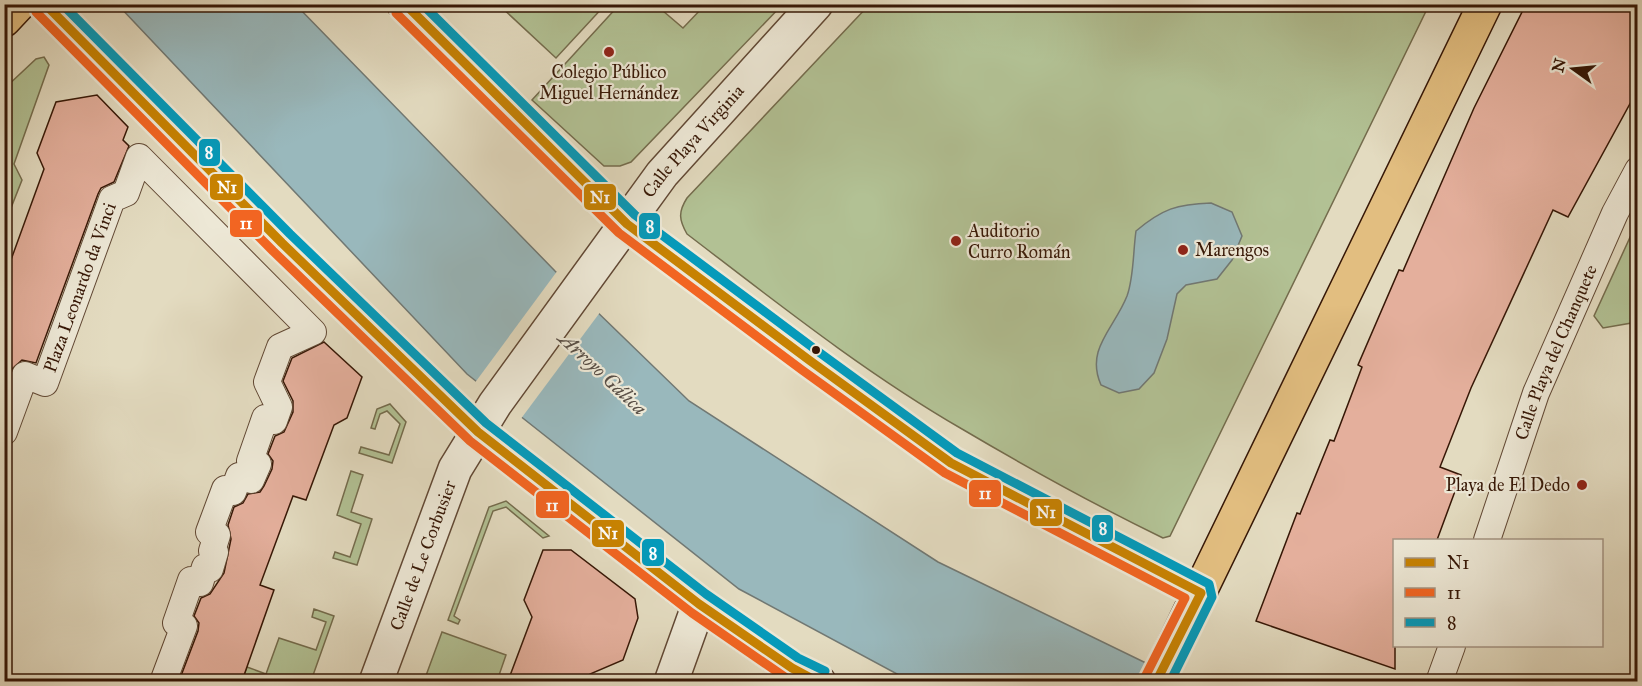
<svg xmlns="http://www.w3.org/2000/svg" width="1642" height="686" font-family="'IM FELL Great Primer',serif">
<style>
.green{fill:#b2c194;stroke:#746c4d;stroke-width:1.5}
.water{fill:#99b8bc;stroke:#717873;stroke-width:1.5}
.pier{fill:#e3dbc0}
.building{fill:#e4af9c;stroke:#361706;stroke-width:1.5}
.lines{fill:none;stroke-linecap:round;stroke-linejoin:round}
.pedestrian-casing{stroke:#614834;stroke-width:28}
.minor-casing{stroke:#614834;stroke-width:36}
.tertiary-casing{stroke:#614834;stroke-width:36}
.primary-casing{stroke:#361706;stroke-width:36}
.pedestrian{stroke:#ede8d6;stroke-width:26}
.minor{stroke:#ede8d6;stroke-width:33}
.tertiary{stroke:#ede8d6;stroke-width:33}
.primary{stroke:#e2be80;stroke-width:33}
.bus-1-casing{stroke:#ede8d6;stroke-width:14}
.bus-2-casing{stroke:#ede8d6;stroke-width:14}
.bus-3-casing{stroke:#ede8d6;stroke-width:14}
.bus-1{stroke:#c78202;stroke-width:9}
.bus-2{stroke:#f26522;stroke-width:9}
.bus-3{stroke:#059aba;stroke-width:9}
.poi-dot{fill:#8f2418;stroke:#ede8d6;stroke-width:2}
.bus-dot{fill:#361706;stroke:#ede8d6;stroke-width:2}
.labels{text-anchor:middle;stroke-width:4.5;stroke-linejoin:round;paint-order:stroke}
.poi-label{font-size:18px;fill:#361706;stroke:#ede8d6;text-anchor:start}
.street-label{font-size:18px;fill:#361706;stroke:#ede8d6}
.water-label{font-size:20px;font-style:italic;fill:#594f46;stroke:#ede8d6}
.line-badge{stroke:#ede8d6;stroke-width:2}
.badge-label{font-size:16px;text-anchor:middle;font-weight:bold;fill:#fff}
</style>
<rect width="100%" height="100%" fill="#e3dbc0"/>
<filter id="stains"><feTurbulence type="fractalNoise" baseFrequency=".00333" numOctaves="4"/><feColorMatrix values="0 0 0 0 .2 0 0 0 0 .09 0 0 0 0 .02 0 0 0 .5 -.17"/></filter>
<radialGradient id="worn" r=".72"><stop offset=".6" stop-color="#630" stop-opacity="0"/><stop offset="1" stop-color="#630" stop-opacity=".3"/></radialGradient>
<!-- green -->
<path class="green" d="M 499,5 L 605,5 L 556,58 Z
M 619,5 L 656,5 L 683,28 L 705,5 L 782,5 L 631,162 L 620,166 L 604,166 L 532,100 Z
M 869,5 L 1429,5 L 1170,536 L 1163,538 C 1095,505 1028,468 962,429 C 865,373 776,302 687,234 C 679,220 678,212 687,198 Z
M 44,57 L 49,65 L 14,164 L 22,180 L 7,218 L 4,217 L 5,88 L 36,59 Z
M 1637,222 L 1637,322 L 1603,328 L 1594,316 Z
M 390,404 L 406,422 L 392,463 L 359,453 L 361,447 L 389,455 L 400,424 L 387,411 L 380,414 L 375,429 L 371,428 L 377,409 Z
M 351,471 L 363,475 L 351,512 L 372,519 L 357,565 L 333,558 L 335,552 L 350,557 L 361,524 L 337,515 Z
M 506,501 L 549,536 L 543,538 L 506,507 L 493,511 L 454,616 L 460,620 L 458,624 L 448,620 L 489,507 Z
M 314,609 L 334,616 L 311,681 L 262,681 L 244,675 L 247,667 L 266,674 L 279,638 L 316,650 L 326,622 L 312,617 Z
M 442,632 L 506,655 L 497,681 L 424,681 Z"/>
<!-- water -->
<path class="water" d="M 118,5 L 296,5 L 555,271 L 689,401 L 938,562 L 1183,681 L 910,681 L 739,589 L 467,374 Z
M 1211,203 L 1232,212 L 1242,236 L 1232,260 L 1217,279 L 1186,285 L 1177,294 L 1167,339 L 1154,373 L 1139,389 L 1119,393 L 1101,385 C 1085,349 1114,329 1127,296 C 1134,277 1133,251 1136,231 C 1162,209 1177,204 1211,203 Z"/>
<!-- pier -->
<path class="pier" d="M 558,270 L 601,311 L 520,420 L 474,384 Z"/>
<!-- building -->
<path class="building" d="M 1526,4 L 1638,4 L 1638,89 L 1568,217 L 1553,210 L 1471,388 L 1440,467 L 1461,475 L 1437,540 L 1395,540 L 1395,669 L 1256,621 L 1297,513 L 1300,514 L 1330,440 L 1334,441 L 1362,367 L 1358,365 L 1399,270 L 1403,271 L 1474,108 Z
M 97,95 L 128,127 L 123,140 L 129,146 L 114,182 L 101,188 L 98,194 L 36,363 L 22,360 L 11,370 L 4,367 L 4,279 L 44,169 L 37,153 L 56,102 Z
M 324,342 L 362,377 L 347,418 L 334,425 L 306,500 L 293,496 L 260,585 L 274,590 L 242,681 L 179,681 L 198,631 L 199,623 L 194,616 L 201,598 L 210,594 L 224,573 L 231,539 L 228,525 L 234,507 L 243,503 L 248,494 L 260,492 L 264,486 L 272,469 L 273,461 L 268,454 L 275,436 L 284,432 L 293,412 L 293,401 L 283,381 L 292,358 Z
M 543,550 L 571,550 L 635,599 L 638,618 L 623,660 L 590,674 L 587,681 L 508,681 L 532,617 L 524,600 Z"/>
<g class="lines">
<defs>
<g id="pedestrian">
<path id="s1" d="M 4,432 L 25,375 L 45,383 L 112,199 L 126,193 L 139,157 L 313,332 L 280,347 L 267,382 L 279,407 L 274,421 L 265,418 L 250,461 L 258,464 L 251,480 L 239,476 L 233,492 L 225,489 L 209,532 L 217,535 L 212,551 L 215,552 L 210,569 L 205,567 L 200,583 L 191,580 L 176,623 L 184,626 L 163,682"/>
<path id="s2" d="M 1487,540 L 1536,393 L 1615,213 L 1638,170"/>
<path d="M 1439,682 L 1452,646"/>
</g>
<g id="minor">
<path id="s3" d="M 376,682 L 455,469 L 495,404 L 662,174 L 816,4"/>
<path d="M 671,682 L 699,604"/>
</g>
<path id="tertiary" d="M 45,4 L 282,243 L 478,432 L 699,604 L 792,668 L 819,682
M 404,4 L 627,224 L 809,360 L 951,463 L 1201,593"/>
<path id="primary" d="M 4,20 L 19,4
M 1156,682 L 1485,4"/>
</defs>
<!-- pedestrian casing -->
<use href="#pedestrian" class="pedestrian-casing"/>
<!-- minor casing -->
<use href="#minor" class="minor-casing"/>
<!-- tertiary casing -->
<use href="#tertiary" class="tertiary-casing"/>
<!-- primary casing -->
<use href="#primary" class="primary-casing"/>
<!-- pedestrian -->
<use href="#pedestrian" class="pedestrian"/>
<!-- minor -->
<use href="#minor" class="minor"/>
<!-- tertiary -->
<use href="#tertiary" class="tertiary"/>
<!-- primary -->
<use href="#primary" class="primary"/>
<defs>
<path id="bus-1" d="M 45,4 L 282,243 L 478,432 L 699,604 L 792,668 L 818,682
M 405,4 L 627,224 L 809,360 L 951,463 L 1201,593 L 1156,682"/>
<path id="bus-2" d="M 36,12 L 273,251 L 470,441 L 692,613 L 792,682
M 396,13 L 619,233 L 802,370 L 945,473 L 1185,598 L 1145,677"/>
<path id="bus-3" d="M 62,4 L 290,234 L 486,423 L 706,594 L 798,658 L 825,671
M 422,4 L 635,215 L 816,350 L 957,453 L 1209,584 L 1212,597 L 1170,682"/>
</defs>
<!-- bus-1 casing -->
<use href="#bus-1" class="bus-1-casing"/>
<!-- bus-2 casing -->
<use href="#bus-2" class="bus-2-casing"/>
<!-- bus-3 casing -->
<use href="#bus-3" class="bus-3-casing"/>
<!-- bus-1 -->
<use href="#bus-1" class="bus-1"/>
<!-- bus-2 -->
<use href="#bus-2" class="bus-2"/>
<!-- bus-3 -->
<use href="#bus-3" class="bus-3"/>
</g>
<!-- markers -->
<g class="poi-dot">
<circle cx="609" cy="52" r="6"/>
<circle cx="956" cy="241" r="6"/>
<circle cx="1183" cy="250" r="6"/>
<circle cx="1582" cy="485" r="6"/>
</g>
<circle class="bus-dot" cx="816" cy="350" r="5"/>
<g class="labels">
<!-- poi labels -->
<g class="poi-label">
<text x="609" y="78" text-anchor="middle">Colegio Público<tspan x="609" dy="21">Miguel Hernández</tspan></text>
<text x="968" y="237">Auditorio<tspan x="968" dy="21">Curro Román</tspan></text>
<text x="1195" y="256">Marengos</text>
<text x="1570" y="491" text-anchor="end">Playa de El Dedo</text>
</g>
<!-- street labels -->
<g class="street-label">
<text dy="6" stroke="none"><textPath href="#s3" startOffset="633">Calle Playa Virginia</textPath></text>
<text dy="6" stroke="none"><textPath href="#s1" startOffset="184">Plaza Leonardo da Vinci</textPath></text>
<text dy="6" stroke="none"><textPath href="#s2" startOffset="200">Calle Playa del Chanquete</textPath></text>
<text dy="6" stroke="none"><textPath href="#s3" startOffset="135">Calle de Le Corbusier</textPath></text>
</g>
<!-- water labels -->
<g class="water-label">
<text transform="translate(603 373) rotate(43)" y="7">Arroyo Gálica</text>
</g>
</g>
<g class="line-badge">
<rect x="198" y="138" width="23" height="29" rx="6" fill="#059aba"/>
<rect x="209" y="173" width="35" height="28" rx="6" fill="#c78202"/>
<rect x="583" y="183" width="34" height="28" rx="6" fill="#c78202"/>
<rect x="229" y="209" width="34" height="29" rx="6" fill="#f26522"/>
<rect x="638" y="212" width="23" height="28" rx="6" fill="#059aba"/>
<rect x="968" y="479" width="34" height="29" rx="6" fill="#f26522"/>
<rect x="535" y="490" width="35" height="29" rx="6" fill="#f26522"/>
<rect x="1029" y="498" width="34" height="29" rx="6" fill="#c78202"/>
<rect x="1091" y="514" width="23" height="29" rx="6" fill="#059aba"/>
<rect x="591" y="519" width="34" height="29" rx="6" fill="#c78202"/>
<rect x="641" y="538" width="24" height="29" rx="6" fill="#059aba"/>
</g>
<g class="badge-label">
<text x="209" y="158">8</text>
<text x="227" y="193">N1</text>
<text x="600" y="203">N1</text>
<text x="246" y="229">11</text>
<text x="650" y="232">8</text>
<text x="985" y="499">11</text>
<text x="552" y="511">11</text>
<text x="1046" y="518">N1</text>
<text x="1103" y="534">8</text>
<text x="608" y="539">N1</text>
<text x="653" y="559">8</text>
</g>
<!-- margin -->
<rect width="1642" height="686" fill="none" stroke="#e3dbc0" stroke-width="24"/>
<rect x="6" y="6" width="1630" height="674" fill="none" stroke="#361706" stroke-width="3"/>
<rect x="12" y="12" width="1618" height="662" fill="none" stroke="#361706" stroke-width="1.5"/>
<!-- legend -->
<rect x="1393" y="539" width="210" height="108" fill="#ede8d6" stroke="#a49483" stroke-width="1.5"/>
<rect x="1405" y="558" width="30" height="9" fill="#c78202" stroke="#a49483" stroke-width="1.5"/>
<text x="1447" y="569" font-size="18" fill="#361706">N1</text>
<rect x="1405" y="588" width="30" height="9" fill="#f26522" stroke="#a49483" stroke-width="1.5"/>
<text x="1447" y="599" font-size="18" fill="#361706">11</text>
<rect x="1405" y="618" width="30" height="9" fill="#059aba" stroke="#a49483" stroke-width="1.5"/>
<text x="1447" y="629" font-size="18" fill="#361706">8</text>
<!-- north arrow -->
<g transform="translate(1573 69) rotate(285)" stroke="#ede8d6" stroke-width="4.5" paint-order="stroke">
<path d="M0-4.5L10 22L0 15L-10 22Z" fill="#361706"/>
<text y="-9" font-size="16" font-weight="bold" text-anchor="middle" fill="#361706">N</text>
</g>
<rect width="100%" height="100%" filter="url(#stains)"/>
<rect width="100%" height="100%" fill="url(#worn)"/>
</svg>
